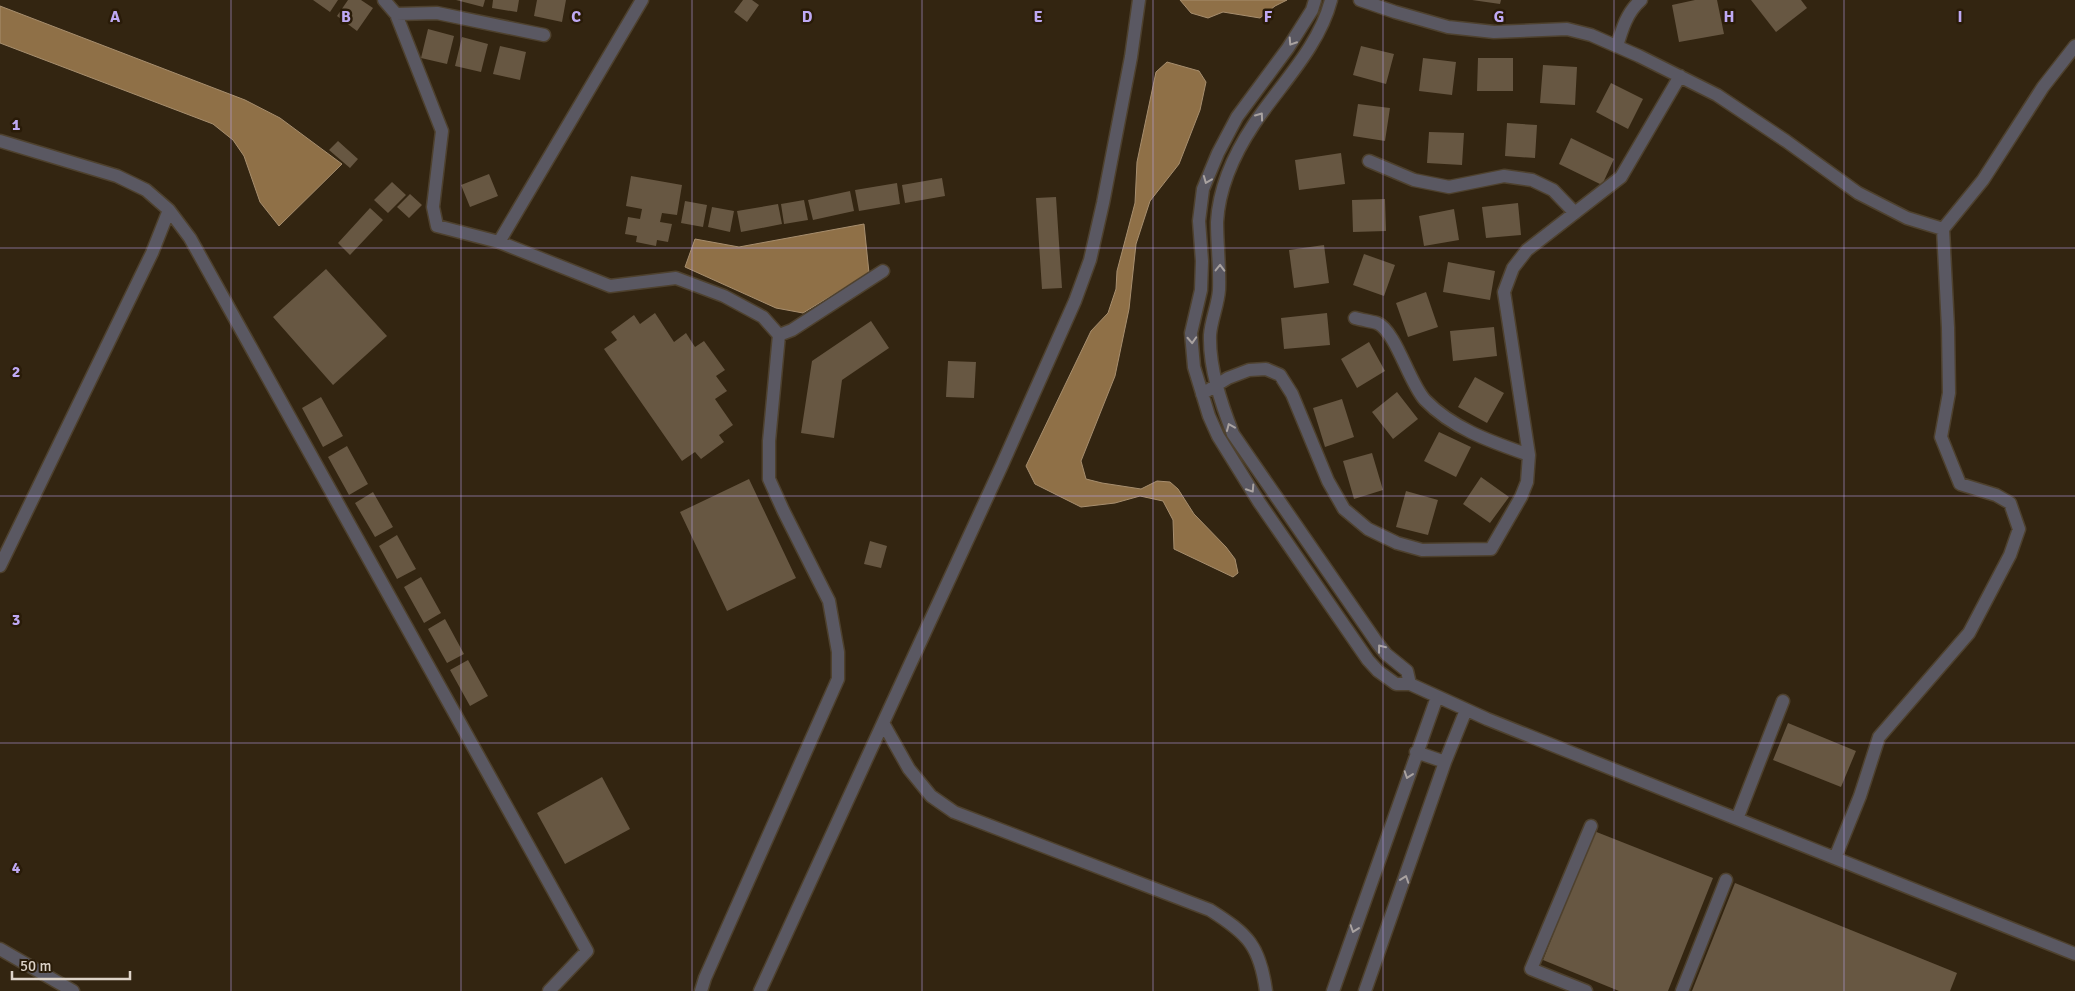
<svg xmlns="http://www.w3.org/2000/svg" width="2075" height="991" font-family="Signika,sans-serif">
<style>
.water{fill:#8f7047;stroke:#a78e6e}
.building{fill:#675742}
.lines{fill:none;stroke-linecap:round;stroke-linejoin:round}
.minor-casing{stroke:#4e412e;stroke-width:15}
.minor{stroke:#5a5862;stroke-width:12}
.oneway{stroke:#a9a2a0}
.grid{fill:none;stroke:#bfa9f4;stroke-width:1;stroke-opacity:0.55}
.grid-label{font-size:16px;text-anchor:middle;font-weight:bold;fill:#bfa9f4;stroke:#291b08;stroke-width:5;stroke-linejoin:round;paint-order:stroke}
</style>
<rect width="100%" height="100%" fill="#332511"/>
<!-- water -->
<path class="water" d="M 1180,0 L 1287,0 L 1275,6 L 1260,18 L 1223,12 L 1208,18 L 1191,13 Z
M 0,6 L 245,100 L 280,118 L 342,164 L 279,226 L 260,202 L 244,156 L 233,140 L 213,124 L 0,43 Z
M 1167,62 L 1199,71 L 1206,82 L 1200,110 L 1179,164 L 1150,201 L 1136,244 L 1129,309 L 1115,376 L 1081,461 L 1086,479 L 1102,483 L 1141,489 L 1157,481 L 1170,482 L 1178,489 L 1194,514 L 1226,547 L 1235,559 L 1238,573 L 1233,577 L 1174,549 L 1173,520 L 1163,501 L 1140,496 L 1115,503 L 1081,507 L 1035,484 L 1026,466 L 1091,331 L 1108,313 L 1116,289 L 1117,271 L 1135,203 L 1137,162 L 1156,72 Z
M 864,224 L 869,273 L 803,313 L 776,308 L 685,267 L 695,239 L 739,247 Z"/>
<!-- building -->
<path class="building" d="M 313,0 L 338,0 L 330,12 Z
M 348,0 L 361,0 L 373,8 L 357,31 L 337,16 Z
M 456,0 L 485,0 L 483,7 Z
M 493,0 L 519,0 L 517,12 L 492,8 Z
M 537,0 L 566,0 L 562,22 L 534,16 Z
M 743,0 L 752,0 L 759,5 L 747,22 L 734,12 Z
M 1472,0 L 1501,0 L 1500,4 Z
M 1695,0 L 1717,0 L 1724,34 L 1679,42 L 1672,5 Z
M 1751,0 L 1801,0 L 1807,8 L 1776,32 Z
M 428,29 L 454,36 L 447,64 L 421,58 Z
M 462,37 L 488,44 L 481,72 L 455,66 Z
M 500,46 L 526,52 L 520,80 L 493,74 Z
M 1361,46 L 1394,54 L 1386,84 L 1353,75 Z
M 1423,58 L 1456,62 L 1452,95 L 1419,91 Z
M 1478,58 L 1513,58 L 1513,91 L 1477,91 Z
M 1543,65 L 1577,67 L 1575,105 L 1540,103 Z
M 1611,83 L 1643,99 L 1628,129 L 1596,112 Z
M 1358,104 L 1390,108 L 1385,141 L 1353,136 Z
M 1507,123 L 1537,125 L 1535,158 L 1505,156 Z
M 1429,132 L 1464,133 L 1462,165 L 1427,163 Z
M 1571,138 L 1614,159 L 1602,185 L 1559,164 Z
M 338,141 L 358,159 L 350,168 L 329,150 Z
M 1341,153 L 1345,184 L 1299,190 L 1295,160 Z
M 489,174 L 498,196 L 470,207 L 461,185 Z
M 631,176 L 682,185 L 677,215 L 662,213 L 660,222 L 672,224 L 668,242 L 657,240 L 656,246 L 636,242 L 637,236 L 625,234 L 628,217 L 640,219 L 642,209 L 626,206 Z
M 942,178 L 945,196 L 905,203 L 902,185 Z
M 392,182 L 406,195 L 388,213 L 374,200 Z
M 897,183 L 900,204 L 859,211 L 855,190 Z
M 850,191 L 854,211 L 813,220 L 808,200 Z
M 410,194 L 422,205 L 409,218 L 397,207 Z
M 1056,197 L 1062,288 L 1042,289 L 1036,198 Z
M 1385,199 L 1386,231 L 1353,232 L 1352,200 Z
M 804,200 L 808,220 L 784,224 L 781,204 Z
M 685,201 L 707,205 L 703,227 L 681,223 Z
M 1518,203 L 1521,235 L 1486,238 L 1482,207 Z
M 778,204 L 782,224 L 741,232 L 737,211 Z
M 712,207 L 734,211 L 730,232 L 708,227 Z
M 370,208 L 383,220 L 350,255 L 338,243 Z
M 1454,209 L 1459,240 L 1424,246 L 1419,216 Z
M 1324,245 L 1329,283 L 1294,288 L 1289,250 Z
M 1364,254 L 1395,265 L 1384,296 L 1353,285 Z
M 1448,262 L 1495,271 L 1490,300 L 1443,292 Z
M 326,269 L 387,336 L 333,385 L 273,317 Z
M 1426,292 L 1438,327 L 1408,337 L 1396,303 Z
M 655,313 L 674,342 L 686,333 L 695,347 L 704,341 L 725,370 L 716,376 L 727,391 L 715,399 L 733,425 L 719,435 L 724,442 L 701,459 L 695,452 L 682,461 L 604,349 L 617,340 L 611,332 L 634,315 L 640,324 Z
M 1327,313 L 1330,345 L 1284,349 L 1281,318 Z
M 871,321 L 889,348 L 842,380 L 834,438 L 801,433 L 812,361 Z
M 1494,327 L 1497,356 L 1453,361 L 1450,331 Z
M 1369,342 L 1385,371 L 1357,388 L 1341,359 Z
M 948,361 L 976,362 L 974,398 L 946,397 Z
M 1475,377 L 1504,393 L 1487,423 L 1458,407 Z
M 1397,392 L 1418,419 L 1393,439 L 1372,412 Z
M 321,397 L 343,436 L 323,447 L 302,408 Z
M 1342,399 L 1354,437 L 1325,447 L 1313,408 Z
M 1439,432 L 1471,447 L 1456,477 L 1424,461 Z
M 347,446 L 368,484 L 349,495 L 328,457 Z
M 1372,453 L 1383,490 L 1354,499 L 1343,461 Z
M 1481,477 L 1509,497 L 1490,523 L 1463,504 Z
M 749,479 L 796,578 L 727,611 L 680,512 Z
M 1406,491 L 1438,500 L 1428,535 L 1396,527 Z
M 373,492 L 393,527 L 375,537 L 355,503 Z
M 397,535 L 416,569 L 397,579 L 379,546 Z
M 870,541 L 887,546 L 881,568 L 864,564 Z
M 421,577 L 441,613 L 424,623 L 404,587 Z
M 445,619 L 464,654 L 447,663 L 428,629 Z
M 468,660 L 488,696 L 470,706 L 450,670 Z
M 1788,723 L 1856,751 L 1841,787 L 1773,760 Z
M 602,777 L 630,829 L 565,864 L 537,813 Z
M 1594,831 L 1713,878 L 1668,991 L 1619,991 L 1543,960 Z
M 1735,883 L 1957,973 L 1950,991 L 1692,991 Z"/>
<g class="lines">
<defs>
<path id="minor" d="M 384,0 L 396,14 L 442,131 L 433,207 L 437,226 L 499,242 L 610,286 L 676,278 L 724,296 L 763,317 L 779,335 L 769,441 L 769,479 L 783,510 L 829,601 L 838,652 L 838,679 L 705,978 L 701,991
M 1139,0 L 1131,57 L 1103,203 L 1090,260 L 1075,301 L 1002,465 L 883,723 L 909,769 L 931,796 L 954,812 L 1210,910 C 1248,934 1260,946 1266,991
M 1315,0 L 1312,10 L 1288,48 L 1237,117 L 1218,153 L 1203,189 L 1199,221 L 1202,261 L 1201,290 L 1191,333 L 1194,367 L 1209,416 L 1218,436 L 1259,502 L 1368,660 L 1378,671 L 1396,684 L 1410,684 L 1487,719 L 2075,954
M 1331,0 C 1319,47 1280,85 1254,124 C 1234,154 1219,186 1217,222 C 1217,245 1220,268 1219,290 C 1218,305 1211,320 1210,335 C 1209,368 1221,403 1233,434 L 1378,644 L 1386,654 L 1407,671 L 1410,684
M 1360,0 L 1395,12 L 1448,27 L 1494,32 L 1567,29 L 1591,35 L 1639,56 L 1717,95 L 1786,141 L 1858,193 L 1907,218 L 1943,229
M 396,14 L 437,13 L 544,35
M 1617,46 C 1622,29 1627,12 1641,0
M 0,141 L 117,176 L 146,190 L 169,210 L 190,238 L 587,951 L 549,991
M 1369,161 L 1414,180 L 1449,187 L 1504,176 L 1532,180 L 1553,190 L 1575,213
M 499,242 L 642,0
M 1355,318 C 1362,320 1370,321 1377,323 C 1396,331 1409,383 1425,400 C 1453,429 1492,442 1529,455
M 779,335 L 792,330 L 883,271
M 1202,394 L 1228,378 L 1249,370 L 1266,369 L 1280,375 L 1292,394 L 1328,481 L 1344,509 L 1368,529 L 1397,543 L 1422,550 L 1491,549 L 1521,497 L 1527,482 L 1529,455 L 1504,292 L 1513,268 L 1527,250 L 1621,177 L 1680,76
M 0,566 L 152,253 L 169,210
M 1416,752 L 1445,762
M 1737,819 L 1783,701
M 1835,858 L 1860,796 L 1879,737 L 1969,633 L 2010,555 L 2019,529 L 2010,503 L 1996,495 L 1960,484 L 1941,437 L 1949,393 L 1948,328 L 1943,229 L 1983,180 L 2043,87 L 2075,46
M 0,949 L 73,991
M 760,991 L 883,723
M 1333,991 L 1437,697
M 1365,991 L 1445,762 L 1466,710
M 1586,991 L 1531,969 L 1591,826
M 1682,991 L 1726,880"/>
</defs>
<!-- minor casing -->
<use href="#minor" class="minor-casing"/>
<!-- minor -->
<use href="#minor" class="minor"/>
</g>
<!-- one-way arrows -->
<defs><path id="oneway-chevron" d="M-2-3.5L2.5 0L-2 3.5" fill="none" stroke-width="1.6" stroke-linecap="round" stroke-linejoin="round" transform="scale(1.25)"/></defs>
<g class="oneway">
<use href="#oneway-chevron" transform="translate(1292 42) rotate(123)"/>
<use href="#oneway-chevron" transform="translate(1260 116) rotate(-54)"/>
<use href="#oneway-chevron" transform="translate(1207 180) rotate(112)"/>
<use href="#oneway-chevron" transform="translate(1220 268) rotate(-89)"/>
<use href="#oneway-chevron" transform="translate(1192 340) rotate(87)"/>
<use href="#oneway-chevron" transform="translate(1230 427) rotate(-113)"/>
<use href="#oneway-chevron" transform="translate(1251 489) rotate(57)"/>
<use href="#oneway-chevron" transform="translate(1381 648) rotate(-128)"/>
<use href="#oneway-chevron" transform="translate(1408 775) rotate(109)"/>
<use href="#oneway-chevron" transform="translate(1405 879) rotate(-71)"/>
<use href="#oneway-chevron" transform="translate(1354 929) rotate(109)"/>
</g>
<!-- grid -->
<path class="grid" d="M 231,0 L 231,991M 461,0 L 461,991M 692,0 L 692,991M 922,0 L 922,991M 1153,0 L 1153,991M 1383,0 L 1383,991M 1614,0 L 1614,991M 1844,0 L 1844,991M 0,248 L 2075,248M 0,496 L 2075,496M 0,743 L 2075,743"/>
<g class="grid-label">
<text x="115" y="22">A</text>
<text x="346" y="22">B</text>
<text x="576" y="22">C</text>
<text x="807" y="22">D</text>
<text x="1038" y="22">E</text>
<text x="1268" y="22">F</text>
<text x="1499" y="22">G</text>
<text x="1729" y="22">H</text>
<text x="1960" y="22">I</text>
<text x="16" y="130">1</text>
<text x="16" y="377">2</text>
<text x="16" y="625">3</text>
<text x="16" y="873">4</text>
</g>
<!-- scale -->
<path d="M12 971v8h118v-8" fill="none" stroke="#ded4c9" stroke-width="2.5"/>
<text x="20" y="971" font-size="15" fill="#ded4c9" stroke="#291b08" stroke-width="4" paint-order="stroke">50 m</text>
</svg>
